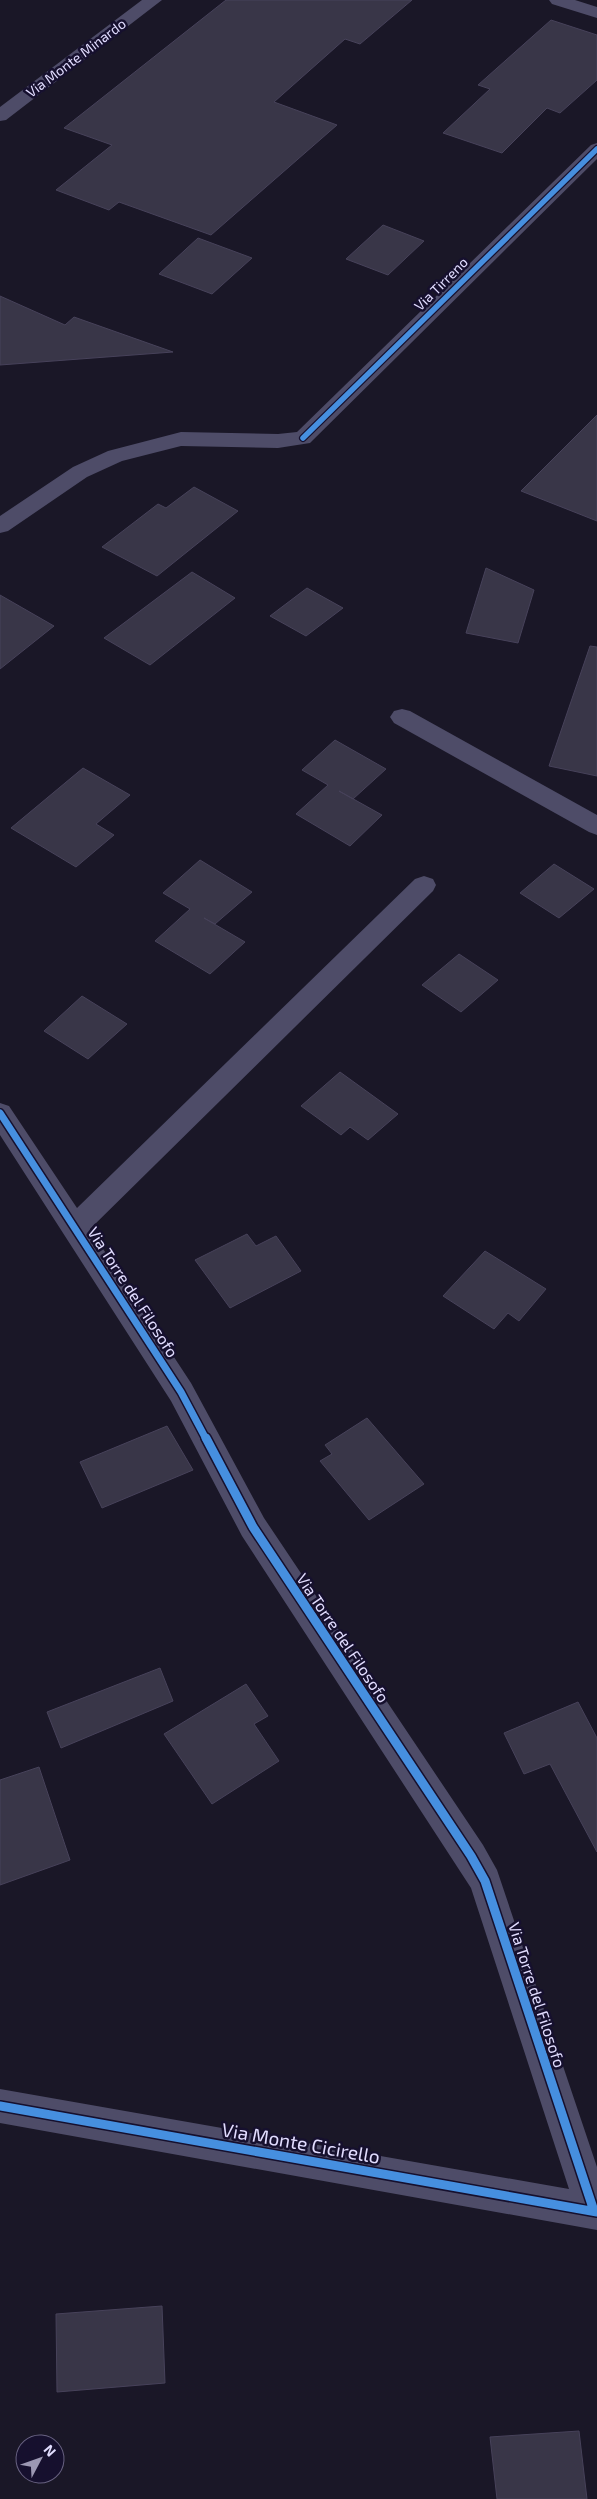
<svg xmlns="http://www.w3.org/2000/svg" width="597" height="2499" font-family="'Exo 2',sans-serif">
<style>
.building{fill:#393648;stroke:#47425a}
.lines{fill:none;stroke-linecap:round;stroke-linejoin:round}
.minor{fill:#4e4c68;fill-rule:evenodd}
.cycleway-far2-casing{stroke:#16102e;stroke-width:8}
.cycleway-far1-casing{stroke:#16102e;stroke-width:10}
.cycleway-casing{stroke:#16102e;stroke-width:12}
.cycleway-far2{stroke:#468fdf;stroke-width:5.5}
.cycleway-far1{stroke:#468fdf;stroke-width:7}
.cycleway{stroke:#468fdf;stroke-width:9}
.labels{text-anchor:middle;stroke-width:5;stroke-linejoin:round;paint-order:stroke}
.far-street-label{font-size:14px;fill:#e2ddff;stroke:#16102e}
.street-label{font-size:16px;fill:#e2ddff;stroke:#16102e}
.near-street-label{font-size:19px;fill:#e2ddff;stroke:#16102e}
</style>
<rect width="100%" height="100%" fill="#1a1727"/>
<!-- building -->
<path class="building" d="M 226,0 L 412,0 L 360,44 L 345,39 L 274,102 L 337,125 L 211,235 L 119,202 L 109,210 L 56,190 L 112,145 L 64,128 Z
M 551,20 L 597,35 L 597,80 L 560,113 L 547,108 L 502,153 L 443,133 L 490,89 L 478,85 Z
M 383,225 L 424,241 L 388,275 L 346,259 Z
M 198,238 L 252,258 L 212,294 L 159,274 Z
M 0,296 L 65,325 L 74,317 L 173,352 L 0,365 Z
M 597,415 L 597,521 L 521,491 Z
M 194,487 L 238,511 L 157,576 L 102,547 L 158,504 L 166,508 Z
M 486,568 L 534,590 L 518,643 L 466,633 Z
M 192,572 L 235,598 L 150,665 L 104,638 Z
M 307,588 L 343,608 L 306,636 L 270,616 Z
M 0,595 L 54,626 L 0,669 Z
M 590,646 L 597,647 L 597,776 L 549,766 Z
M 335,740 L 386,769 L 353,799 L 339,791 L 382,815 L 350,846 L 296,814 L 328,785 L 302,770 Z
M 83,768 L 130,795 L 96,824 L 114,835 L 76,867 L 11,828 Z
M 200,860 L 252,892 L 215,924 L 204,918 L 245,942 L 210,974 L 155,941 L 190,909 L 163,893 Z
M 554,864 L 594,889 L 559,918 L 520,893 Z
M 459,954 L 498,980 L 461,1012 L 422,985 Z
M 82,996 L 127,1024 L 88,1059 L 44,1031 Z
M 340,1072 L 398,1114 L 368,1140 L 350,1127 L 341,1135 L 301,1106 Z
M 247,1234 L 256,1246 L 276,1236 L 301,1271 L 230,1308 L 195,1260 Z
M 485,1251 L 546,1289 L 519,1321 L 508,1313 L 494,1329 L 443,1296 Z
M 367,1418 L 424,1484 L 369,1520 L 320,1461 L 332,1454 L 325,1445 Z
M 167,1426 L 193,1470 L 102,1508 L 80,1462 Z
M 160,1668 L 173,1701 L 61,1748 L 47,1712 Z
M 246,1684 L 268,1716 L 254,1724 L 279,1761 L 212,1804 L 164,1734 Z
M 578,1702 L 597,1738 L 597,1852 L 550,1764 L 524,1774 L 504,1733 Z
M 39,1767 L 70,1860 L 0,1885 L 0,1780 Z
M 162,2306 L 165,2383 L 57,2392 L 56,2314 Z
M 579,2431 L 587,2499 L 497,2499 L 490,2437 Z"/>
<g class="lines">
<!-- minor -->
<path class="minor" d="M 142,0 L 162,0 L 6,120 L 0,121 L 0,107 Z
M 549,0 L 575,0 L 597,7 L 597,18 L 552,4 Z
M 597,143 L 597,159 L 310,443 L 278,448 L 181,446 L 122,461 L 87,477 L 8,531 L 0,533 L 0,516 L 73,467 L 108,451 L 181,432 L 278,434 L 297,432 L 591,145 Z
M 402,709 L 410,711 L 597,815 L 597,835 L 589,832 L 394,723 L 390,717 L 394,711 Z
M 424,876 L 433,879 L 436,885 L 433,891 L 90,1229 L 191,1383 L 264,1518 L 483,1845 L 497,1870 L 597,2167 L 597,2230 L 0,2123 L 0,2089 L 569,2189 L 471,1888 L 242,1536 L 171,1401 L 0,1135 L 0,1103 L 9,1106 L 77,1208 L 415,879 Z"/>
<defs>
<path id="cycleway-far2" d="M 303,438 L 597,149"/>
<path id="cycleway-far1" d="M 0,1113 L 181,1392 L 206,1439"/>
<path id="cycleway" d="M 206,1438 L 253,1527 L 471,1856 L 485,1881 L 594,2211
M 0,2106 L 597,2212"/>
</defs>
<!-- cycleway-far2 casing -->
<use href="#cycleway-far2" class="cycleway-far2-casing"/>
<!-- cycleway-far1 casing -->
<use href="#cycleway-far1" class="cycleway-far1-casing"/>
<!-- cycleway casing -->
<use href="#cycleway" class="cycleway-casing"/>
<!-- cycleway-far2 -->
<use href="#cycleway-far2" class="cycleway-far2"/>
<!-- cycleway-far1 -->
<use href="#cycleway-far1" class="cycleway-far1"/>
<!-- cycleway -->
<use href="#cycleway" class="cycleway"/>
</g>
<g class="labels">
<!-- far-street labels -->
<g class="far-street-label">
<text transform="translate(76 58) rotate(-37)" y="5">Via Monte Minardo</text>
<text transform="translate(441 284) rotate(-45)" y="5">Via Tirreno</text>
</g>
<!-- street labels -->
<g class="street-label">
<text transform="translate(133 1292) rotate(57)" y="6">Via Torre del Filosofo</text>
<text transform="translate(343 1638) rotate(56)" y="6">Via Torre del Filosofo</text>
<text transform="translate(537 1995) rotate(72)" y="6">Via Torre del Filosofo</text>
</g>
<!-- near-street labels -->
<g class="near-street-label">
<text transform="translate(301 2143) rotate(10)" y="7">Via Monte Cicirello</text>
</g>
</g>
<!-- north arrow -->
<g transform="translate(40 2459) rotate(49)"><circle r="24" fill="#16102e" stroke="#686282"/>
<path d="M0-4L9 19L0 12L-9 19Z" fill="#9c98b3"/>
<text y="-8" font-size="14" font-weight="bold" text-anchor="middle" fill="#e2ddff">N</text>
</g>
</svg>
